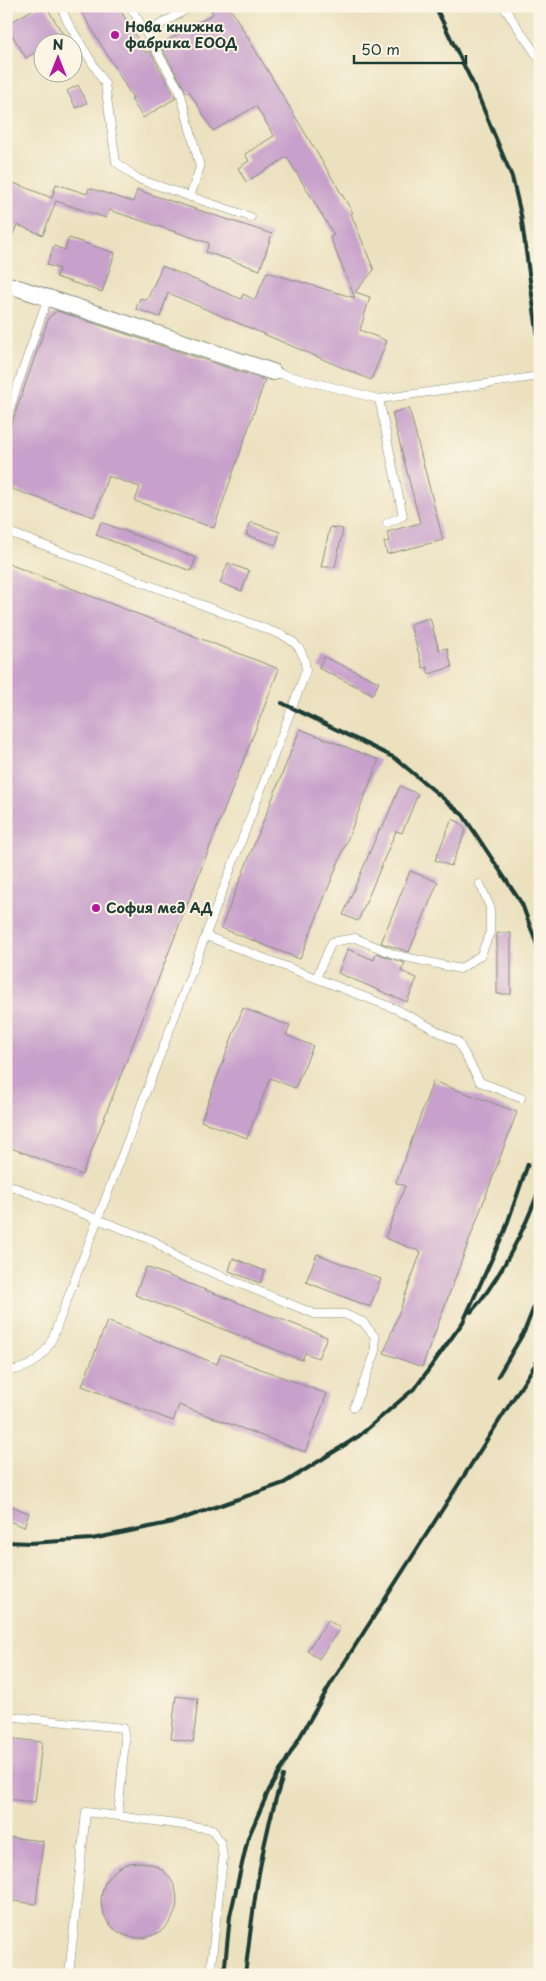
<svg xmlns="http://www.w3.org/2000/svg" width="546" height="1981" font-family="'Playpen Sans',sans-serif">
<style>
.building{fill:#c7a0cb}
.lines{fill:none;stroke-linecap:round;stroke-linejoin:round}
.lane-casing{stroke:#858f7a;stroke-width:9}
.street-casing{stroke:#858f7a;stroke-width:18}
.lane{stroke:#fff;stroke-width:8}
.street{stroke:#fff;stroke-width:16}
.rail{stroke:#1f3d34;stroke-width:4}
.poi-dot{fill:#b5179e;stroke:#fcf5e5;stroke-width:2}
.labels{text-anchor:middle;stroke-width:4;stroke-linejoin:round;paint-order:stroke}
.poi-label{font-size:14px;font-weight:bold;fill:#1f3d34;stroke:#fcf5e5;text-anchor:start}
</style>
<rect width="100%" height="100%" fill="#fcf5e5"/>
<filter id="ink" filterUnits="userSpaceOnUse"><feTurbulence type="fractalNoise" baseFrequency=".02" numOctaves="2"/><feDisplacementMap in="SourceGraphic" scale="10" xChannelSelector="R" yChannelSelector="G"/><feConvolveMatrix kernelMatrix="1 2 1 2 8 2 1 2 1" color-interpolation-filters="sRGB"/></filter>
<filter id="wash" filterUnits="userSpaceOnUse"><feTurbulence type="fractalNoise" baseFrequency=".0096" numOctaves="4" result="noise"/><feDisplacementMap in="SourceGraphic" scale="20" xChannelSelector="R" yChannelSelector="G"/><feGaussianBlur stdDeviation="1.12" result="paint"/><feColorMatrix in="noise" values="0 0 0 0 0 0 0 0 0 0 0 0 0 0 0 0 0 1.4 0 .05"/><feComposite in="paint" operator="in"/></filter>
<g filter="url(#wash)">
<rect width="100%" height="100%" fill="#ebe1bf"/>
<g id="blocks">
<!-- building -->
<path class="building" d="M 39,6 L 46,6 L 64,36 L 52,42 L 42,42 L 42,48 L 26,58 L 6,25 Z
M 78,6 L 118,6 L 146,53 L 150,51 L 176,98 L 143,118 L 131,99 L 133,98 Z
M 208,6 L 229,6 L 353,213 L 351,214 L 374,270 L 355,292 L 370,297 L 360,330 L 387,341 L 371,380 L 168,293 L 160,317 L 136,309 L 140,298 L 147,300 L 162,266 L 241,299 L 243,294 L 255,300 L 267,272 L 355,298 L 330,237 L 334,235 L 287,157 L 246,182 L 238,168 L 249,161 L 245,154 L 274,136 L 256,106 L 213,131 L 189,91 L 186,92 L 160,45 L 213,14 Z
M 78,85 L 87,103 L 76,108 L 67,91 Z
M 6,180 L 52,198 L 56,184 L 87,194 L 89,188 L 133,202 L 137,190 L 272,234 L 260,270 L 206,252 L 209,243 L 109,210 L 106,218 L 56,201 L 43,235 L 17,225 L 6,250 Z
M 69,238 L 115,253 L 102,292 L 56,277 L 59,269 L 47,265 L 54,246 L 65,250 Z
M 57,311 L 265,380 L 214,528 L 135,501 L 140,487 L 108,476 L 94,517 L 6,487 L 6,439 L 49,317 Z
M 409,408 L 443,540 L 387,554 L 384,542 L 389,541 L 387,532 L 420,523 L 392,413 Z
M 101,522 L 196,558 L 191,571 L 96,535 Z
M 251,522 L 280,532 L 276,545 L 246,535 Z
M 330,527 L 343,529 L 335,567 L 321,567 Z
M 6,563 L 279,669 L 82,1175 L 6,1146 Z
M 228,563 L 249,571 L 242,591 L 220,583 Z
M 430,618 L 439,650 L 447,648 L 452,667 L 429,674 L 427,667 L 423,668 L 410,624 Z
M 324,657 L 379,682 L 373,694 L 318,668 Z
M 300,729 L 379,760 L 300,959 L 221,928 Z
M 400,786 L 418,794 L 402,833 L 396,831 L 358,921 L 343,915 L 380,828 L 382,829 Z
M 452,819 L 459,822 L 466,830 L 451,866 L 435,860 Z
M 410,871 L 438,882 L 409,952 L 381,943 Z
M 497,933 L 511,933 L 511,994 L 497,994 Z
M 348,949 L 374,960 L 376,953 L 405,963 L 401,971 L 417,978 L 407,1002 L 338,973 Z
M 243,1008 L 290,1026 L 286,1035 L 313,1046 L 295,1088 L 270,1078 L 247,1138 L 201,1121 Z
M 433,1081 L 517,1112 L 422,1367 L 384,1353 L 421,1252 L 385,1238 L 405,1186 L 396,1183 Z
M 317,1254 L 381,1279 L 370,1307 L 306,1282 Z
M 233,1258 L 265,1271 L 260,1283 L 229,1271 Z
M 146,1267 L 327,1337 L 318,1358 L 305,1353 L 302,1360 L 135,1295 Z
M 107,1321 L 217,1364 L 221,1354 L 327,1394 L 305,1452 L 179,1405 L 173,1421 L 82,1386 Z
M 6,1504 L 29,1513 L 24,1527 L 6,1520 Z
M 328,1620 L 340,1628 L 319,1659 L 307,1651 Z
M 176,1696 L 198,1699 L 193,1742 L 171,1739 Z
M 6,1738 L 42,1742 L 35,1802 L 6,1799 Z
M 6,1837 L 43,1841 L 36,1904 L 6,1900 Z
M101 1900a38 38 0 1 1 76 0a38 38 0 1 1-76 0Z"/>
</g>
</g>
<g filter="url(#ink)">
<use href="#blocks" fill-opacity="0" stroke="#858f7a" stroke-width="1"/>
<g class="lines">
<defs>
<path id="lane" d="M 61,6 L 67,21 L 105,84 L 116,162 L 138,179 L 251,217
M 130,6 L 180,91 L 200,167 L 190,197
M 503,6 L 540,60
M 146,33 L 192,6
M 273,372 L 379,399 L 540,376
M 379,399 L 403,516 L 387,523
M 6,419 L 48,297
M 6,531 L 282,635 C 298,643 305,653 306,671 L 53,1337 C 43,1359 31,1369 6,1371
M 206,936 L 396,1009 L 458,1042 L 480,1082 L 521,1098
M 316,978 L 332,942 L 355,938 L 396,955 L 460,969 L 481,955 L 490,932 L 490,907 L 480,884
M 6,1184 L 154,1241 L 179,1259 L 315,1314 L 344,1314 L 363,1322 L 375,1337 L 375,1354 L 354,1407
M 6,1716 L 123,1728 L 125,1740 L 118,1816 L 212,1829 L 221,1843 L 223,1858 L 210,1975
M 69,1975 L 86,1812 L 118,1816"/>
<path id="street" d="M 6,284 L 273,372"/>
</defs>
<!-- lane casing -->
<use href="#lane" class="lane-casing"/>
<!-- street casing -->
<use href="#street" class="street-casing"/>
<!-- lane -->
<use href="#lane" class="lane"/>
<!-- street -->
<use href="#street" class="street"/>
<!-- rail -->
<path class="rail" d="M 435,6 L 474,86 L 512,177 L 521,215 L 540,353
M 282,703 L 395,758 L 463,815 L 522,904 L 540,953
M 471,1312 C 499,1281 526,1227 540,1187
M 498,1376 L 524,1332 L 540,1292
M 6,1542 L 30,1543 L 92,1539 L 173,1522 L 284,1483 L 359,1436 L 416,1387 L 463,1322 L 505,1230 L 528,1164
M 224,1975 L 230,1916 L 248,1838 L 269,1790 L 330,1685 L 540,1357
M 245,1975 C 253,1908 261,1840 283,1776"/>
</g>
</g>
<!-- markers -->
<g class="poi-dot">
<circle cx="115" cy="35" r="5"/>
<circle cx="96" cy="908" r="5"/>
</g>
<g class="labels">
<!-- poi labels -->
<g class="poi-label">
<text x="125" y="32">Нова книжна<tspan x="125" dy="16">фабрика ЕООД</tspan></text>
<text x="106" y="913">София мед АД</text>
</g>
</g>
<!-- margin -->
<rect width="546" height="1981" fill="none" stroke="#fcf5e5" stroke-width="25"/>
<!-- north arrow -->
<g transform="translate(58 58)"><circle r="24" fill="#fcf5e5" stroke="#a4ab9e"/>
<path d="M0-4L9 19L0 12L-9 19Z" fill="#b5179e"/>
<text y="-8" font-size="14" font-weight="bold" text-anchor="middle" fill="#1f3d34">N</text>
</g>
<!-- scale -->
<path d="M354 55v8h112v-8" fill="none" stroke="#1f3d34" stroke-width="2.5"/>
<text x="361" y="55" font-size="15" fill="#1f3d34" stroke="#fcf5e5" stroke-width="4" paint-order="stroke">50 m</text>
</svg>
